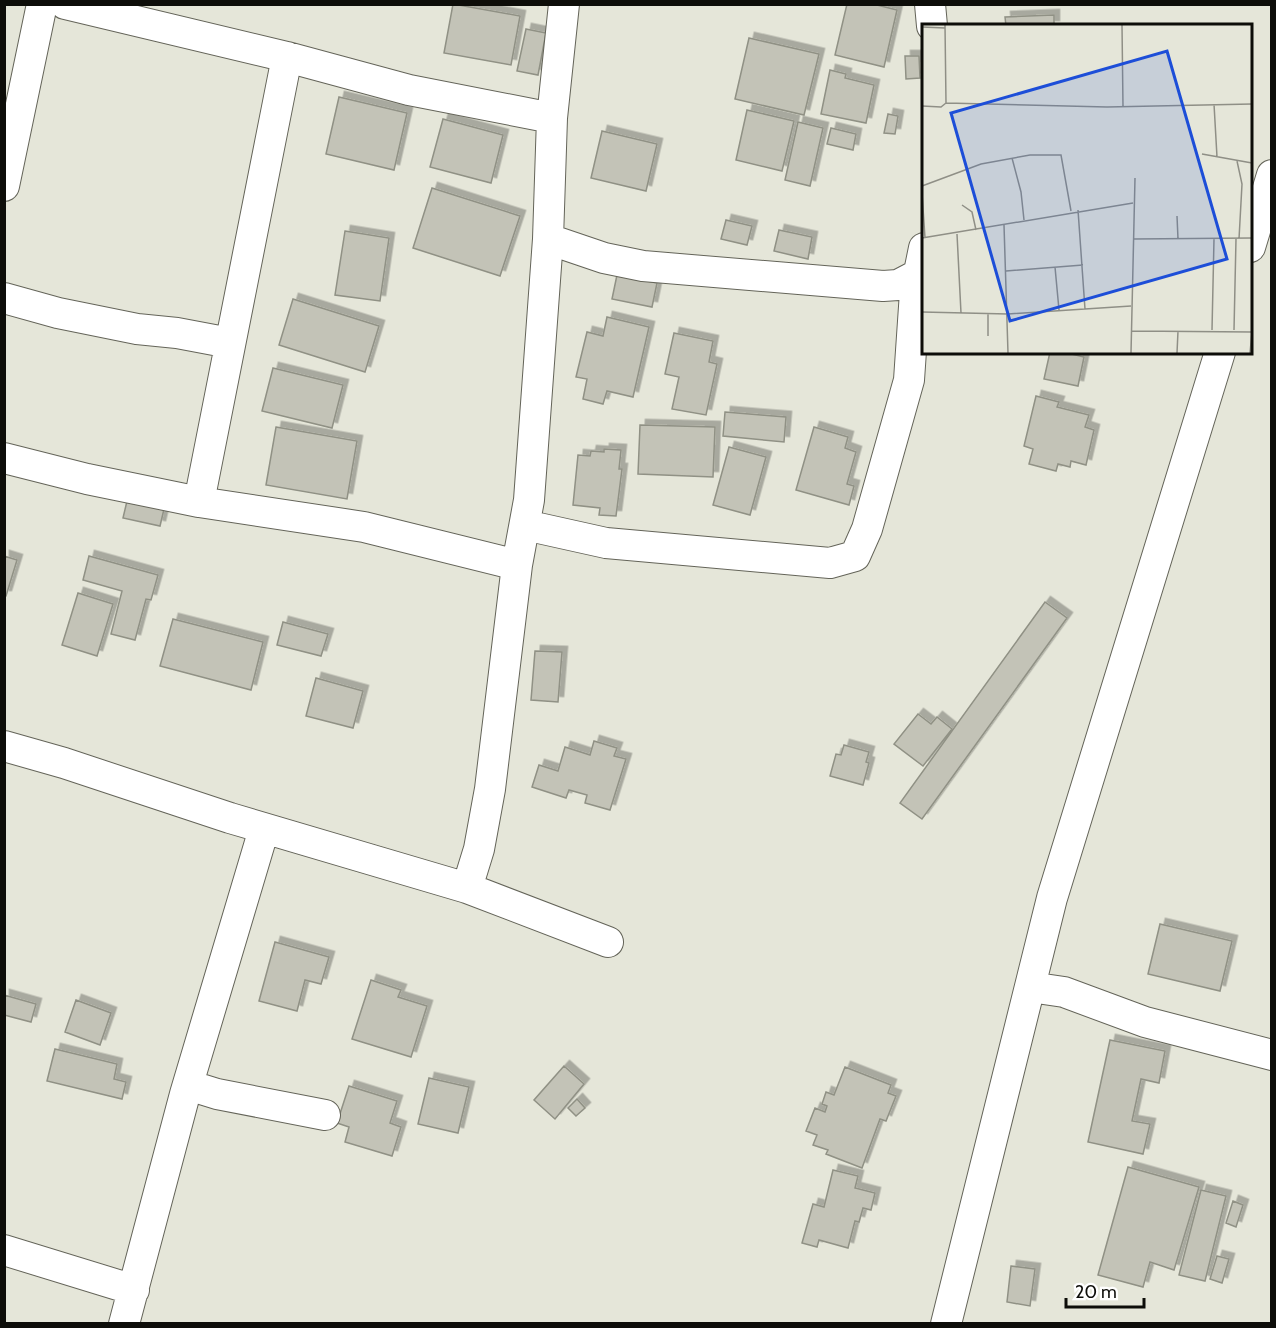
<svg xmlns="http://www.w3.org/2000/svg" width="1276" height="1328" font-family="Cabin,sans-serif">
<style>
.building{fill:#c3c3b7;stroke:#909185;stroke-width:1.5;filter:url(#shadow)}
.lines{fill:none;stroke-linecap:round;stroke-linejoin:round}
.street-casing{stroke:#646459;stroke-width:32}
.street{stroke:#fff;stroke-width:30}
.inset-road{fill:none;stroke:#8f8f86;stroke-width:1.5}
.view{fill:#1d4ed8;fill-opacity:0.15;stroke:#1d4ed8;stroke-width:3}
.inset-edge{fill:none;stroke:#0d0d09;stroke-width:3}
</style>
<defs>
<filter id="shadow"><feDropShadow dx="5.5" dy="-5.5" stdDeviation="0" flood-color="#0004"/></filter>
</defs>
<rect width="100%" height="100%" fill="#e5e6d9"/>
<!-- building -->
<path class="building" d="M 453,4 L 520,16 L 511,65 L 444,53 Z
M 847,4 L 873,4 L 897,10 L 884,67 L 835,55 Z
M 1054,15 L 1054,26 L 1006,26 L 1005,17 Z
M 526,29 L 546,33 L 538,75 L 517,71 Z
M 749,38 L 819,54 L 804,115 L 735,99 Z
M 905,56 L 919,56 L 920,78 L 906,79 Z
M 830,70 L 846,74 L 845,78 L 874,85 L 866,123 L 821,114 Z
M 339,97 L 407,113 L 394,170 L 326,154 Z
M 747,110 L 794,121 L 782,171 L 736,160 Z
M 888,114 L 898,116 L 895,134 L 884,133 Z
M 443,119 L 503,135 L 491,183 L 430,167 Z
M 798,122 L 823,128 L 810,186 L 785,180 Z
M 831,128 L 856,134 L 853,150 L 827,144 Z
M 602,131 L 657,144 L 646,191 L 591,178 Z
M 432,188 L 520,216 L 500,276 L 413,248 Z
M 726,220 L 752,226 L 747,245 L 721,239 Z
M 779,230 L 812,237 L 808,259 L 774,251 Z
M 345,231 L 389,238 L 380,301 L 335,295 Z
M 617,275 L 657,283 L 652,307 L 612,299 Z
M 293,299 L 379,326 L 365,372 L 279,345 Z
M 607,317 L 649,327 L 633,397 L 607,391 L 603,404 L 583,399 L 587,379 L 576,377 L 587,332 L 603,336 Z
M 674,333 L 713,341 L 709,362 L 717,364 L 706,415 L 672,409 L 679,377 L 665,374 Z
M 1050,352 L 1063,352 L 1084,357 L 1078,386 L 1044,379 Z
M 273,368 L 343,385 L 332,428 L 262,411 Z
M 1036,396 L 1059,402 L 1057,407 L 1089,415 L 1085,427 L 1094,430 L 1086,465 L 1071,461 L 1070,467 L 1058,464 L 1056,471 L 1029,464 L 1033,449 L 1024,446 Z
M 725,412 L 786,417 L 784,442 L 723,436 Z
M 640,425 L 715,427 L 713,477 L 638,474 Z
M 276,427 L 357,441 L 347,499 L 266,485 Z
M 814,427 L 848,437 L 845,448 L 856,452 L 847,484 L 854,486 L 849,505 L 796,490 Z
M 729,447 L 766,457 L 750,515 L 713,505 Z
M 604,449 L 621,450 L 619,469 L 622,469 L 616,516 L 599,515 L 600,508 L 573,505 L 578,455 L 590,456 L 591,451 L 604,452 Z
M 127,501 L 164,509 L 160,526 L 123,518 Z
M 4,556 L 17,560 L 6,596 L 4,596 Z
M 89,556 L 158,575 L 151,600 L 146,599 L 135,640 L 111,634 L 122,591 L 83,580 Z
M 78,593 L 113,604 L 97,656 L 62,645 Z
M 1045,602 L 1067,618 L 922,819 L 900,803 Z
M 173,619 L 263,642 L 251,690 L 160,666 Z
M 283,622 L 328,634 L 321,656 L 277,645 Z
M 535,651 L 562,652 L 558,702 L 531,700 Z
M 316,678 L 363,691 L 353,728 L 306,716 Z
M 918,714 L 931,724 L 937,717 L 952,729 L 923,766 L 894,744 Z
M 594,741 L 617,748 L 614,756 L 626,759 L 610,810 L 585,803 L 587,795 L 569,790 L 566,798 L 532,787 L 539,765 L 558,771 L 565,747 L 590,755 Z
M 844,745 L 869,752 L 866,762 L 869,763 L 863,785 L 830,776 L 836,754 L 841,755 Z
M 1160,924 L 1232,941 L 1220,991 L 1148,974 Z
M 275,942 L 329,957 L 321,984 L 305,980 L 297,1011 L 259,1001 Z
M 371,980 L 401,990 L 398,997 L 427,1006 L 411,1057 L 352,1039 Z
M 4,995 L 36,1004 L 31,1022 L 4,1015 Z
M 76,1000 L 111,1013 L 100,1045 L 65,1032 Z
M 1110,1040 L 1165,1051 L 1159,1083 L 1141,1079 L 1132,1121 L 1150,1124 L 1143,1154 L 1088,1142 Z
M 55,1049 L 117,1064 L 114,1079 L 126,1082 L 122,1099 L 47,1081 Z
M 564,1066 L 584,1084 L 555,1119 L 534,1100 Z
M 845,1067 L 891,1085 L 888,1093 L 896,1096 L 886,1121 L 880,1119 L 862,1168 L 826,1154 L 828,1150 L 813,1145 L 817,1135 L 806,1131 L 815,1108 L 825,1112 L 827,1106 L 822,1104 L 826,1092 L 834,1095 Z
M 429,1078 L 469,1087 L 458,1133 L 418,1124 Z
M 349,1086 L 397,1101 L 390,1123 L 401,1127 L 392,1156 L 345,1142 L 349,1127 L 337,1123 Z
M 577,1099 L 585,1108 L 576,1116 L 568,1108 Z
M 1128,1167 L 1199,1187 L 1174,1270 L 1150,1262 L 1143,1287 L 1098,1275 Z
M 833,1170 L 858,1176 L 855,1188 L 875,1193 L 871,1210 L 863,1208 L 859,1222 L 855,1221 L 848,1248 L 819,1240 L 817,1247 L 802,1243 L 813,1204 L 824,1207 Z
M 1201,1190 L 1226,1196 L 1205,1281 L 1179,1275 Z
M 1233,1201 L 1243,1205 L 1236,1227 L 1226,1223 Z
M 1217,1256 L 1229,1259 L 1222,1283 L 1210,1279 Z
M 1011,1266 L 1035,1269 L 1030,1306 L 1007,1302 Z"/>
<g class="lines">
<defs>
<path id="street" d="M 65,4 L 287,57 L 409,90 L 552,118
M 930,4 L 932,26
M 4,186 L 42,4
M 548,239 L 604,258 L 643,266 L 883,286 L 898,285 L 919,274
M 1250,247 L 1272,175
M 4,298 L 58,313 L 137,329 L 177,333 L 230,343
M 4,458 L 87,479 L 199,502 L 364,527 L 517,565
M 199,502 L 287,57
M 525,525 L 606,543 L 830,563 L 855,556 L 867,529 L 909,380 L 915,292 L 924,248
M 4,746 L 64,763 L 230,818 L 467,888 L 608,942
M 467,888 L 479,849 L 490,789 L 517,565 L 529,500 L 548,239 L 552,118 L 564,4
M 1030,987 L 1064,992 L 1145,1022 L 1272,1055
M 188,1085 L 217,1094 L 325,1115
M 4,1250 L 134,1290
M 124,1324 L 185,1094 L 264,829
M 946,1324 L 1052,898 L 1220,352"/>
</defs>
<!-- street casing -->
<use href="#street" class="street-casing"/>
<!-- street -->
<use href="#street" class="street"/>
</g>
<!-- overview -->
<g transform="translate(922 24)">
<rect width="330" height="330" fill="#e5e6d9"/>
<path class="inset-road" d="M 200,1 L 201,83M 0,3 L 23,4M 24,79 L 185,83 L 330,80M 292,80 L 295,133M 0,82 L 19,83 L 24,79 L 23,1M 280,130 L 330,139M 90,134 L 99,168 L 102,196M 315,137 L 320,160 L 317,215M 0,162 L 59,140 L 108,131 L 139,131 L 149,187M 0,169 L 3,214M 40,181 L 50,188 L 54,206M 156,186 L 163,285M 255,192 L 256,215M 82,201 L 86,329M 35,210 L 39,289M 0,214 L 211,179M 211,215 L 330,214M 133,243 L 137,286M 84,247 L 161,241M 0,288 L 86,290 L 209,282M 66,289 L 66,312M 290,306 L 292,215M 312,306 L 314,215M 209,307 L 330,308M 209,329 L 213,154M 255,329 L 256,307M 328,329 L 330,308"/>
<path class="view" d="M 245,27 L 305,235 L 88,297 L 29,89 Z"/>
<rect width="330" height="330" class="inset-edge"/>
</g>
<!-- border -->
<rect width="1276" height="1328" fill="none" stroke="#0d0d09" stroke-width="12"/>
<!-- scale -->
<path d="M1066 1298v9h78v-9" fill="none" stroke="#0d0d09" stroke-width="3"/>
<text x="1075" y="1298" font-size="18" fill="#0d0d09" stroke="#ffffff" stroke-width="4.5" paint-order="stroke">20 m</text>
</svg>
